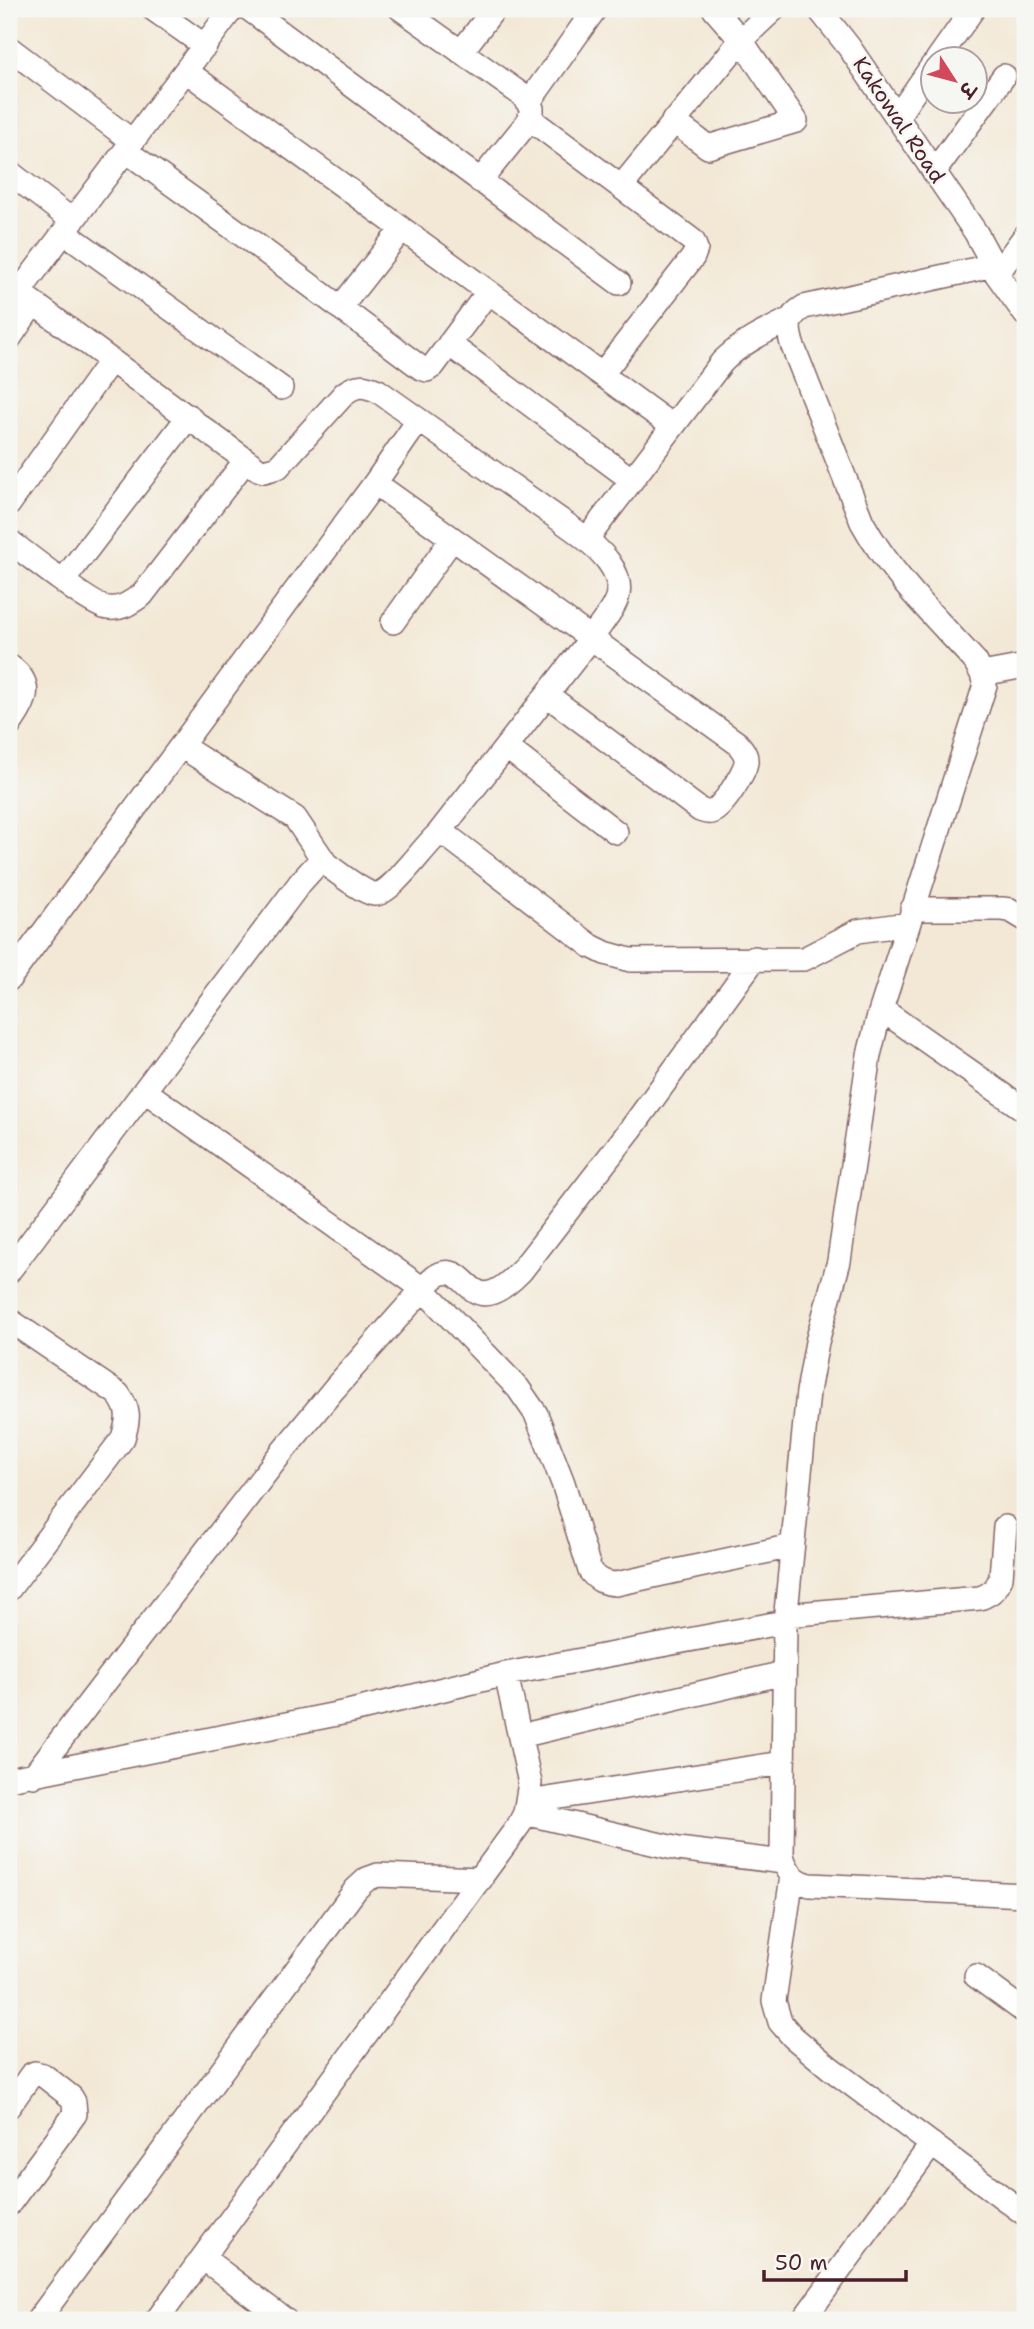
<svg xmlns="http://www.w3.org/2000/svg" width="1034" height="2329" font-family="'Shantell Sans','Playpen Sans Deva',sans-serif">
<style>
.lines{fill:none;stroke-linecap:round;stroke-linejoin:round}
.minor-casing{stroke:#856566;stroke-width:26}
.minor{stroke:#fff;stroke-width:23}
.labels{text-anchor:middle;stroke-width:5;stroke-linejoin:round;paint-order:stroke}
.street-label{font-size:21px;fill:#4a1f2b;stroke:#f6f6f2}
</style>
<rect width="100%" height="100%" fill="#f6f6f2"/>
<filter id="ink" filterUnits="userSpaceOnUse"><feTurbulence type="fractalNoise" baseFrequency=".0143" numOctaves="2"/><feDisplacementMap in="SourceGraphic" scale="14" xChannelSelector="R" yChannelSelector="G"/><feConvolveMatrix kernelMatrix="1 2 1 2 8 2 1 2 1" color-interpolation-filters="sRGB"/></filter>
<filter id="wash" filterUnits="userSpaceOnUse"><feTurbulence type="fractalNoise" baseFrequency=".00686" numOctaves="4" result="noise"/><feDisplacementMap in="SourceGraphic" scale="28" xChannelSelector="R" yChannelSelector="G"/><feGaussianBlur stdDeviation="1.57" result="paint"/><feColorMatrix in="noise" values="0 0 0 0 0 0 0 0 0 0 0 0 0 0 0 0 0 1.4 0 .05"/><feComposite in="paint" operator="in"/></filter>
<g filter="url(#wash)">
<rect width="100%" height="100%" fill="#f3e8d5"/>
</g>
<g filter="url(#ink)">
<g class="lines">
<defs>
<path id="minor" d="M 153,9 L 205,46
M 249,9 L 619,283
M 401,9 L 522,95 L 532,108 L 532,115 L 527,123 L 480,181
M 819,9 L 849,47 L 976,233 L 989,257 L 985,266 L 977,269 L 804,307 C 787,317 787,326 792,344 L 862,522 C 891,575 935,617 975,661 L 982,674 L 985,685 L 878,1019 L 869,1055 L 839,1261 L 817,1342 L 808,1392 L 785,1622 L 782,1856 C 787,1872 794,1881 810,1885 L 1025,1895
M 9,48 L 132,141
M 461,52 L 494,9
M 937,60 L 973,9
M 186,71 L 672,426
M 529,102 L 595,9
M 897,117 L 932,66
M 529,118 L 693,241 L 696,249 L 693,257 L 602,374
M 673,121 L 708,147 L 796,121 L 741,40 L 714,9
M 126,151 L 255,244 L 421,368 L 427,370 L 433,366 L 488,292
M 9,172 L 73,221
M 934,172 L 1004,76
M 621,187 L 741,40 L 774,9
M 64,232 L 281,388
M 988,262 L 1025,314
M 997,274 L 1025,236
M 9,285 L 258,469 L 264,471 L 278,467 L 345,393 C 357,384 364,385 378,391 L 573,529 C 596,546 631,574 614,605 C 608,616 599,627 592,637 L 438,834
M 19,292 L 232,9
M 340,308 L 402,229
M 9,339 L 33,304
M 449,344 L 632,480
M 375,483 L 737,743 C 742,749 747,754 746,762 C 745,772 721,811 711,812 C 707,813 703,811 700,810 L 547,695
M 9,504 L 111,360
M 587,539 L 722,362 C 741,343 764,332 789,320
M 9,541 C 26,553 92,607 108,608 C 122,610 131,602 142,595 L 246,460
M 63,581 L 189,416
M 393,622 L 452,539
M 9,666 C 37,685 24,704 9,726
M 982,674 L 1025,666
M 181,746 L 295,818 L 326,864
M 506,747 L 616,832
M 912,909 L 1002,909 L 1010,910 L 1025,919
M 9,979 L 375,483 L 418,421
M 881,1009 L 1025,1110
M 145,1091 L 423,1289 L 518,1388 L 536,1414 L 563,1483 L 590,1571 C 598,1581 604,1583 616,1584 L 792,1546
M 9,1271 L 300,883 L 318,863 L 326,864 C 337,872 362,892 374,894 C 390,896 423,847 438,834 L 450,838 L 591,946 L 605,953 L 630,960 L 804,959 L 858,931 L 907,924
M 9,1320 L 118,1394 C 130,1410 129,1419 123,1438 L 9,1589
M 786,1615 L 980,1598 C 991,1594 997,1589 1001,1577 L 1005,1527
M 520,1736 L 784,1673
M 33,1776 L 278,1457 L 334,1389 L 423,1289 C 428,1284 433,1277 440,1274 C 470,1262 468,1326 521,1271 L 631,1129 L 755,958
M 9,1779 L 352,1711 L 506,1674 L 785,1622
M 528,1802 L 783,1763
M 525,1813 L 678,1849 L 784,1862
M 792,1876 L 774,2001 L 780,2022 L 793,2037 L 830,2068 L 1025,2214
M 976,1976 L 1025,2012
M 9,2106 L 31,2075 L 35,2073 L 43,2075 L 71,2097 L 74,2102 L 75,2114 L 9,2204
M 203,2258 L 285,2320
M 38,2320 L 356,1889 L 367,1879 L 378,1875 L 481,1879
M 157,2320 L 519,1825 L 525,1813 L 530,1783 L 506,1674
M 803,2320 L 932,2144"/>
</defs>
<!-- minor casing -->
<use href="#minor" class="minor-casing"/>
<!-- minor -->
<use href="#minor" class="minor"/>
</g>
</g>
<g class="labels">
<!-- street labels -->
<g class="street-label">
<text transform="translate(899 120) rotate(56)" y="7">Kakowal Road</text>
</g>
</g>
<!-- margin -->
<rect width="1034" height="2329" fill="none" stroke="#f6f6f2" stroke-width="35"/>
<!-- north arrow -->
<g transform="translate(954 80) rotate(126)"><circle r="33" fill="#f6f6f2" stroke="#b1a0a2" stroke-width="2"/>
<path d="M0-5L12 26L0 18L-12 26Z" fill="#d1495b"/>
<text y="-10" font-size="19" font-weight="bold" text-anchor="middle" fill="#4a1f2b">उ</text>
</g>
<!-- scale -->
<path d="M764 2270v10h142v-10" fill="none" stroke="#4a1f2b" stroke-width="3.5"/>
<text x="775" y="2270" font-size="21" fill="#4a1f2b" stroke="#f6f6f2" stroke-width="5" paint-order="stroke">50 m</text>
</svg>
